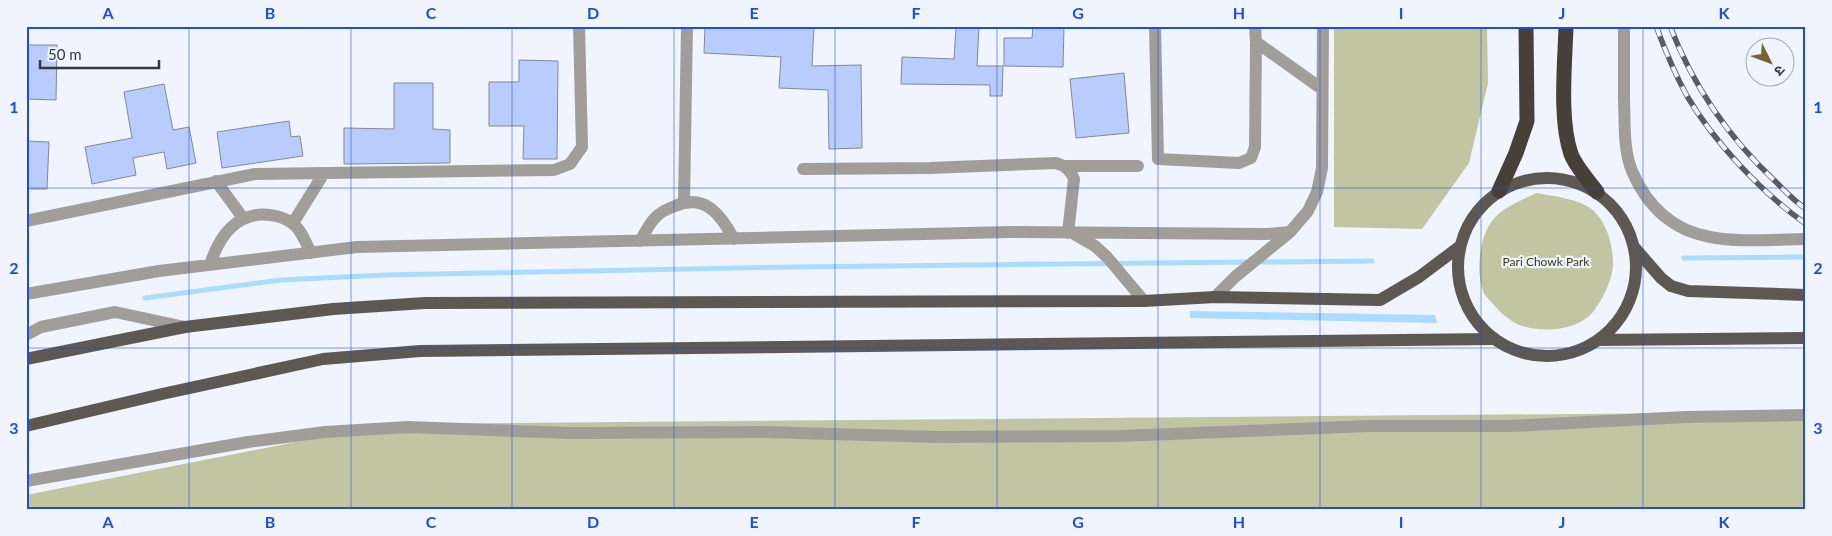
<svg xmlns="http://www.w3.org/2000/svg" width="1832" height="536" font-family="Lato,'Noto Sans Devanagari',sans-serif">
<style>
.green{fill:#c1c5a1}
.water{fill:#a9dcff}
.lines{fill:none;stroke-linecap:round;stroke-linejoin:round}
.stream{stroke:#a9dcff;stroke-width:5}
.building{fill:#b8cdfd;stroke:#848892}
.minor{stroke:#a19e9a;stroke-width:12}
.major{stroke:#5e5852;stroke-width:12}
.highway{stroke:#474039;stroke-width:15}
.rail-casing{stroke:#5a5c61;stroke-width:5.5}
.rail{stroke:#eff4fe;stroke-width:4;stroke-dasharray:11;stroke-linecap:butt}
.grid{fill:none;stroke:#1d4ed8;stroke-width:1;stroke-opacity:0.55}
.labels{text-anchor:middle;stroke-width:4.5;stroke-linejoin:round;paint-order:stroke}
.park-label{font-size:12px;fill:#363910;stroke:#eff4fe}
.neatline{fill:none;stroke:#1d4ed8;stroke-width:2}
.grid-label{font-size:16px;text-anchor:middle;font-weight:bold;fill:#1d4ed8}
</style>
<rect width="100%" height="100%" fill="#eff4fe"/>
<!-- green -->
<path class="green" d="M 1334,26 L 1487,26 L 1488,83 L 1469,163 L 1422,229 L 1334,227 Z
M 1536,193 C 1553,196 1581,199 1594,211 C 1607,224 1613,245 1613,263 C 1614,278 1599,308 1588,317 C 1571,331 1542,332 1522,326 C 1510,322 1500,312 1492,303 C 1489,299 1484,295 1483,291 C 1476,272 1479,238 1492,221 C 1502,207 1521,201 1536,193 Z
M 1806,412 L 1806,510 L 26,510 L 26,495 L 387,424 Z"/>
<!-- water -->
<path class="water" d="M 1190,311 L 1435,315 L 1437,323 L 1190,318 Z"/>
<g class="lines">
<!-- stream -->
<path class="stream" d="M 1684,258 L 1806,257
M 1258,262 L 1372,261
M 145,298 L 281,280 L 384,275 L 794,267 L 1249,262"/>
</g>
<!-- building -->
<path class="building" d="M 705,26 L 814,26 L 812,66 L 861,65 L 862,148 L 829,149 L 828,90 L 779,88 L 781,57 L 704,53 Z
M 956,26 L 979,26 L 977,66 L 1003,66 L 1002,96 L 990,96 L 990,85 L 901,84 L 902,57 L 954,59 Z
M 1033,26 L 1064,26 L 1063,67 L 1004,66 L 1004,38 L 1032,38 Z
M 26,45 L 57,45 L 56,100 L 26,99 Z
M 519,60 L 558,61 L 557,159 L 523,159 L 524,126 L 489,126 L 489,82 L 519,82 Z
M 1124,73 L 1129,133 L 1076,138 L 1070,79 Z
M 394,83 L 433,83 L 433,129 L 450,130 L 450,163 L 344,164 L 344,128 L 394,129 Z
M 164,84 L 173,130 L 189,127 L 196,163 L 167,169 L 164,152 L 133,158 L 136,175 L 92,184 L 85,147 L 132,138 L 124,92 Z
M 289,121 L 291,137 L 300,136 L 303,156 L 222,168 L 217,132 Z
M 26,141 L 49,142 L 47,189 L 26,189 Z"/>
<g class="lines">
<!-- minor -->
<path class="minor" d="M 1155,26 L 1158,159 L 1239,163 L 1251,158 L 1255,147 L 1256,42
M 1255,26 L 1256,42 L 1322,89
M 1624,26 C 1624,51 1624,75 1624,99 C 1625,122 1623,149 1632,171 C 1647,206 1672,230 1710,237 C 1740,243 1776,239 1806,239
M 1065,166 L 1138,166
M 803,169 L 930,168 L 1056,163 C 1066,166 1070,170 1074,179 L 1068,233
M 216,181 L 243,218
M 684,202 L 687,26
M 26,221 L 255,174 L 554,170 L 570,164 L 582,147 L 579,26
M 293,223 L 324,173
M 1074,234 L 1095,246 L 1107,257 L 1144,301
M 640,241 C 645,233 649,224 655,218 C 660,212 667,209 675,206 C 705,193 721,215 734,239
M 210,265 C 219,236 237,211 270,215 C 277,216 287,219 292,223 C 301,229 306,243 311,253
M 26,294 L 159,271 L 357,247 L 1010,232 L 1267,234 L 1290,232
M 1215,297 L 1235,277 L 1290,232 L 1308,211 L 1317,192 L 1322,168 L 1323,26
M 26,335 L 41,327 L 115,312 L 185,327
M 26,481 L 248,442 L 325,432 L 408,427 L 570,433 L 763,432 L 937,437 L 1120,436 L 1370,426 L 1512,426 L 1686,417 L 1806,415"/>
<!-- major -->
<path class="major" d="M1458 267a89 89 0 1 1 178 0a89 89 0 1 1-178 0Z
M 1634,247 L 1661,278 L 1671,286 L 1688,291 L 1806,295
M 1599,340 L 1806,338
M 26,359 L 185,327 L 333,309 L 425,303 L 1144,301 L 1215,297 L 1380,300 L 1419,277 L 1459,247
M 26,426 L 162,394 L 323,359 L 420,351 L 1492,339"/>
<!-- highway -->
<path class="highway" d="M 1566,26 C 1565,64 1559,119 1571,154 C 1576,167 1589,181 1597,192
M 1499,191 L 1516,153 L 1527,121 L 1526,26"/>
<defs>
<path id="rail" d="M 1656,26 C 1665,50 1675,74 1687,96 C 1714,142 1762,193 1806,224
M 1670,26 C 1693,86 1728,137 1775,181 C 1785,191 1794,201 1806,209"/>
</defs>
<!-- rail casing -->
<use href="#rail" class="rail-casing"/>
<!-- rail -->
<use href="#rail" class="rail"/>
</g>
<!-- grid -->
<path class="grid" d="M 189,26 L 189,510M 351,26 L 351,510M 512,26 L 512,510M 674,26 L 674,510M 835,26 L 835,510M 997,26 L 997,510M 1158,26 L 1158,510M 1320,26 L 1320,510M 1481,26 L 1481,510M 1643,26 L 1643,510M 26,188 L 1806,188M 26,348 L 1806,348"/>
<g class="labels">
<!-- park labels -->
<g class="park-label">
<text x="1546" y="266">Pari Chowk Park</text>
</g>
</g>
<!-- border -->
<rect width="1832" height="536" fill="none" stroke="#eff4fe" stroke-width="55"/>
<!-- north arrow -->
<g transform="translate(1770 62) rotate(132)"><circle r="24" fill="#eff4fe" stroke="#a5a8b0"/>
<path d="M0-4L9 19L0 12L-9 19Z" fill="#796132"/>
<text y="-8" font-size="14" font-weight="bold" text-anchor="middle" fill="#35373b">उ</text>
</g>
<!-- scale -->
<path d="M40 60v8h119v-8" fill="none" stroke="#35373b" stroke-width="2.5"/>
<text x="48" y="60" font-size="15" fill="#35373b" stroke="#eff4fe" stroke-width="4" paint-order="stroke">50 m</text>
<rect x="28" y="28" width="1776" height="480" class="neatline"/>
<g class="grid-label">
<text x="108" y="19">A</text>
<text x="270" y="19">B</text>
<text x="431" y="19">C</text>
<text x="593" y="19">D</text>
<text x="754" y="19">E</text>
<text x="916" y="19">F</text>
<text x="1078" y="19">G</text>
<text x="1239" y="19">H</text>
<text x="1401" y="19">I</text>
<text x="1562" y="19">J</text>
<text x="1724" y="19">K</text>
<text x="14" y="113">1</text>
<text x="1818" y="113">1</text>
<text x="14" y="274">2</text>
<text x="1818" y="274">2</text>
<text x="14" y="434">3</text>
<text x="1818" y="434">3</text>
<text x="108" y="528">A</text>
<text x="270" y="528">B</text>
<text x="431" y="528">C</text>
<text x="593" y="528">D</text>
<text x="754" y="528">E</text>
<text x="916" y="528">F</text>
<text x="1078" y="528">G</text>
<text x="1239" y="528">H</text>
<text x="1401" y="528">I</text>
<text x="1562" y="528">J</text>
<text x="1724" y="528">K</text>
</g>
</svg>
